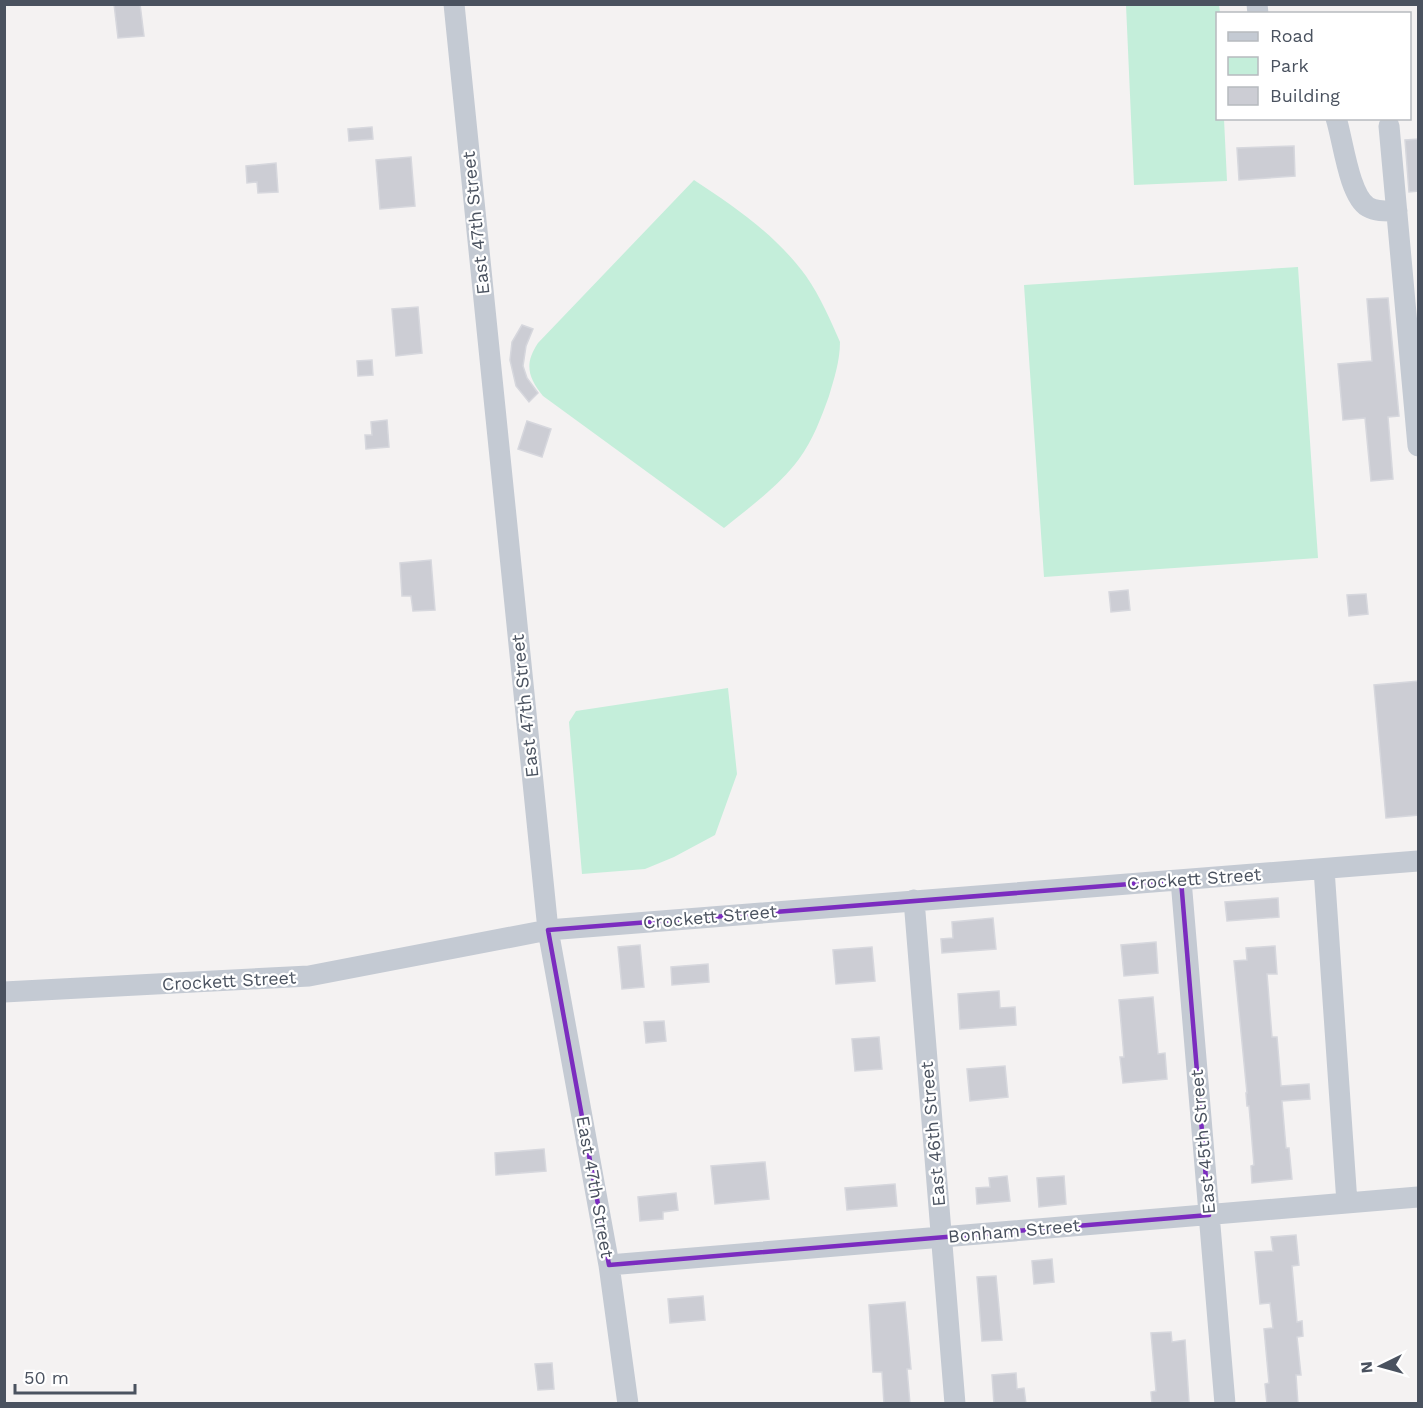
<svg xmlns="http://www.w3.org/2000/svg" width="1423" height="1408" font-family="'Work Sans',sans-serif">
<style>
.green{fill:#c4eeda}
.building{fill:#cccdd4;stroke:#d6d7dd;stroke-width:1.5}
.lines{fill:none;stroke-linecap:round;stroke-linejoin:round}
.minor{stroke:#c4cad3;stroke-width:21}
.marked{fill:none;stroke:#7b2cbf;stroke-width:4.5;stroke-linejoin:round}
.labels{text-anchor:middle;stroke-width:4.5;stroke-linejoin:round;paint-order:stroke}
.street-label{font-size:18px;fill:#4a525f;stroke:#fff}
</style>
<rect width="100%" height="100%" fill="#f4f2f2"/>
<!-- green -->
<path class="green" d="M 1126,5 L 1219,5 L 1220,13 L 1218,14 L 1218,118 L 1224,119 L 1227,181 L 1134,185 Z
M 694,180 C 735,207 777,236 806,276 C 820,296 831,321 840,342 C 840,361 834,379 829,396 C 821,418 813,440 799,459 C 779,486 750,507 724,528 L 543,396 C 528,377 524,364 538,343 Z
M 1298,267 L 1318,558 L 1044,577 L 1024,285 Z
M 728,688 L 737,774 L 715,835 L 674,857 L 645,869 L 582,874 L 569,722 L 576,711 Z"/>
<!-- building -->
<path class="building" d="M 114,4 L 140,4 L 144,36 L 118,38 Z
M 372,127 L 373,139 L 349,141 L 348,129 Z
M 1419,139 L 1419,191 L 1409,192 L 1405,140 Z
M 1294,146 L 1295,176 L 1239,180 L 1237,148 Z
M 411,157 L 415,206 L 380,209 L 376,160 Z
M 276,163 L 278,192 L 258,193 L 257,182 L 247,183 L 246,166 Z
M 1388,298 L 1399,416 L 1388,417 L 1393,479 L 1371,481 L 1365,418 L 1343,420 L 1338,364 L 1372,361 L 1367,299 Z
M 418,307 L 422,353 L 396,356 L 392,309 Z
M 522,325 L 533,329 L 526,346 L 523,366 L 527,378 L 538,393 L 529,402 L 516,386 L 510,360 L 512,342 Z
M 372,360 L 373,375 L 358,376 L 357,361 Z
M 387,420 L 389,447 L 366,449 L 365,435 L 372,435 L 371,422 Z
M 527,421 L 551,429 L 542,457 L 518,449 Z
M 431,560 L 435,610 L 413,611 L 411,596 L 402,596 L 400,563 Z
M 1128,590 L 1130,610 L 1111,612 L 1109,592 Z
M 1366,594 L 1368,614 L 1349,616 L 1347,595 Z
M 1419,681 L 1419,815 L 1386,818 L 1374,685 Z
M 1278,898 L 1279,917 L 1227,921 L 1225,902 Z
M 993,918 L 996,949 L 942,953 L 941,939 L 953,938 L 952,922 Z
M 1156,942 L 1158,973 L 1124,976 L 1121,945 Z
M 640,945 L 644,987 L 622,989 L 618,947 Z
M 1275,946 L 1277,974 L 1267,974 L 1272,1037 L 1277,1037 L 1281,1086 L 1309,1084 L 1310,1099 L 1282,1101 L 1286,1148 L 1289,1148 L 1292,1179 L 1252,1183 L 1251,1166 L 1254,1165 L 1249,1106 L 1247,1106 L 1246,1093 L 1247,1093 L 1234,961 L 1247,960 L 1246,948 Z
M 872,947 L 875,981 L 836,984 L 833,950 Z
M 708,964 L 709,982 L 672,985 L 671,967 Z
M 999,991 L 1000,1008 L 1015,1007 L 1016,1025 L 960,1029 L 958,994 Z
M 1153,997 L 1158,1054 L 1165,1053 L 1167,1079 L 1123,1083 L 1120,1057 L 1124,1057 L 1119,1000 Z
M 664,1021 L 666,1041 L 646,1043 L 644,1022 Z
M 879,1037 L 882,1069 L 855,1071 L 852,1039 Z
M 1005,1066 L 1008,1097 L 970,1101 L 967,1069 Z
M 544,1149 L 546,1171 L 496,1175 L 495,1153 Z
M 765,1162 L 769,1199 L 715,1204 L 711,1166 Z
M 1007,1176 L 1010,1201 L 977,1204 L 976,1188 L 990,1187 L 989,1178 Z
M 1064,1176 L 1066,1204 L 1039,1207 L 1037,1178 Z
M 895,1184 L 897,1206 L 847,1210 L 845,1188 Z
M 676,1193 L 678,1210 L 663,1212 L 663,1219 L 640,1221 L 638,1197 Z
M 1296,1235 L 1299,1265 L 1292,1266 L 1297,1322 L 1302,1321 L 1303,1336 L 1297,1337 L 1301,1375 L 1296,1375 L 1298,1404 L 1267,1404 L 1265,1384 L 1269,1383 L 1264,1329 L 1273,1328 L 1270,1303 L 1260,1304 L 1255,1252 L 1273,1251 L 1271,1237 Z
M 1052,1259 L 1054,1282 L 1034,1284 L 1032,1261 Z
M 996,1276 L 1002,1340 L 982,1341 L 977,1277 Z
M 703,1296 L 705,1320 L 670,1323 L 668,1299 Z
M 905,1302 L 911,1369 L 907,1369 L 910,1404 L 884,1404 L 882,1372 L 873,1372 L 869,1305 Z
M 1171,1332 L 1172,1342 L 1185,1340 L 1189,1402 L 1152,1404 L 1151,1392 L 1156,1391 L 1151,1333 Z
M 552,1363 L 554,1389 L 538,1390 L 535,1364 Z
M 1016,1373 L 1017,1389 L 1024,1388 L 1026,1404 L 994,1404 L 992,1375 Z"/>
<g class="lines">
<!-- minor -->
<path class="minor" d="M 454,4 L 548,930 L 609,1265 L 628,1404
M 1257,4 L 1258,14
M 1336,118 C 1343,140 1349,196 1368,207 C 1377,212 1387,211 1397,211
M 1389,126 L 1418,446
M 1324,869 L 1347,1203
M 1181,880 L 1225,1404
M 914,900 L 955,1404
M 4,992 L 309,976 L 548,930 L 1418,861
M 609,1265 L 1418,1197"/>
</g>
<!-- marked area -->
<path class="marked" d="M 1181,880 L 1209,1215 L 609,1265 L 548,930 Z"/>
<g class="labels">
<!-- street labels -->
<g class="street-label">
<text transform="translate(476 223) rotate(-96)" y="6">East 47th Street</text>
<text transform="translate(525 706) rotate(-96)" y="6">East 47th Street</text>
<text transform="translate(1194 879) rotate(-4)" y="6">Crockett Street</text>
<text transform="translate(710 917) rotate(-5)" y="6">Crockett Street</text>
<text transform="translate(229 981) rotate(-3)" y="6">Crockett Street</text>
<text transform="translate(933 1134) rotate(-95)" y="6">East 46th Street</text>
<text transform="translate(1203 1142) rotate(-95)" y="6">East 45th Street</text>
<text transform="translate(595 1187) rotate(80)" y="6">East 47th Street</text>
<text transform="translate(1014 1231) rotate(-5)" y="6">Bonham Street</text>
</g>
</g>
<!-- border -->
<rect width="1423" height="1408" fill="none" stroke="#4a525f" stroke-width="12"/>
<!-- legend -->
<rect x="1216" y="12" width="195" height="108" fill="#ffffff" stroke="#b7babf" stroke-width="1.5"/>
<rect x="1228" y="32" width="30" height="9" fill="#c4cad3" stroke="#b7babf" stroke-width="1.5"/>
<text x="1270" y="42" font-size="18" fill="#4a525f">Road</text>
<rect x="1228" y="57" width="30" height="18" fill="#c4eeda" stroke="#b7babf" stroke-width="1.5"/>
<text x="1270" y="72" font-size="18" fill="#4a525f">Park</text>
<rect x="1228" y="87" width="30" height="18" fill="#cccdd4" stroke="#b7babf" stroke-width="1.5"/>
<text x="1270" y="102" font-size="18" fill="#4a525f">Building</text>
<!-- north arrow -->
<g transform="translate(1381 1366) rotate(265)" stroke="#ffffff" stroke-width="4.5" paint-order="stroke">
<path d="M0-4.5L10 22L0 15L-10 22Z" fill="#4a525f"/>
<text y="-9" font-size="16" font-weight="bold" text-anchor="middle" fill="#4a525f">N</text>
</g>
<!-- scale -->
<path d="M15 1384v9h120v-9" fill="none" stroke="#4a525f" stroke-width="3"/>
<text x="24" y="1384" font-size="18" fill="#4a525f" stroke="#ffffff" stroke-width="4.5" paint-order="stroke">50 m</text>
</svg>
